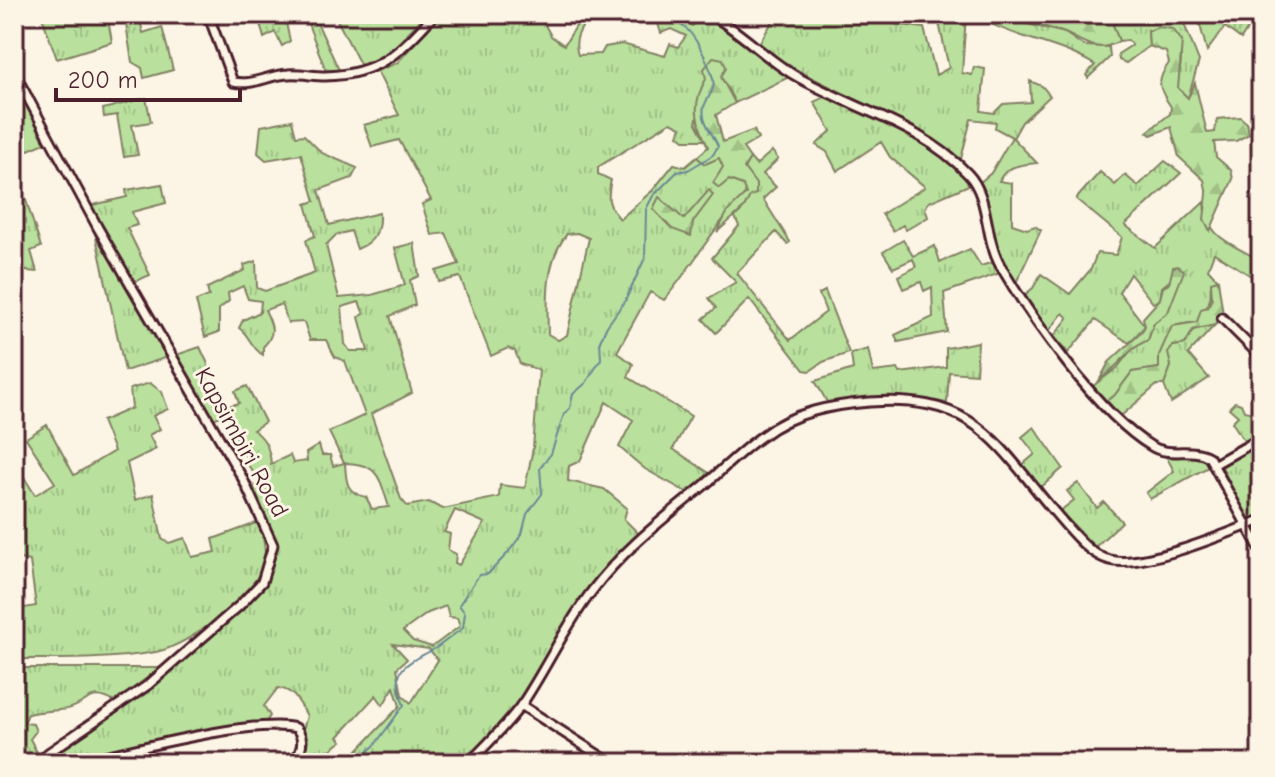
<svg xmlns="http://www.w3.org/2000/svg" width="1275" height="777" font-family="'Comic Neue',sans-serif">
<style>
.grass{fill:url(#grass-tufts);stroke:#828064;stroke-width:2;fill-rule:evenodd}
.forest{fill:url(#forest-firs);stroke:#828064;stroke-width:2}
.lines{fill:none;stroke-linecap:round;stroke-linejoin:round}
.stream{stroke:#6a8796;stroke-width:2}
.river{stroke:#80cdde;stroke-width:11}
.minor-casing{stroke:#4a1f2b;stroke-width:13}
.minor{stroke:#fcf5e5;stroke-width:7}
.labels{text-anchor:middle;stroke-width:6;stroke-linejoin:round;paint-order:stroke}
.street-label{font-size:24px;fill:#4a1f2b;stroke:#fcf5e5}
</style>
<defs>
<pattern id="grass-tufts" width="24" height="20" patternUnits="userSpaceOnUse" patternTransform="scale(2)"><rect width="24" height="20" fill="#b9e19d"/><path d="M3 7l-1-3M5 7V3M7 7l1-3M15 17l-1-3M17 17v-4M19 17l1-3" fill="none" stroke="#a1c187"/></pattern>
<pattern id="forest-firs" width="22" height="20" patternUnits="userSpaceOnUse" patternTransform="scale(2)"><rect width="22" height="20" fill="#b9e19d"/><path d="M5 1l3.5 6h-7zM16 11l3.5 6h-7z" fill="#a1c187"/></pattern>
</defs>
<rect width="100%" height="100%" fill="#fcf5e5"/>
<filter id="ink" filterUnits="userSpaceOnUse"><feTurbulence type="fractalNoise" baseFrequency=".0125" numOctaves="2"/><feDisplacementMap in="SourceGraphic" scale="16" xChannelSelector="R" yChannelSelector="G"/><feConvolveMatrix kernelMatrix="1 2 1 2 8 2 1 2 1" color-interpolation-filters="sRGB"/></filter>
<g filter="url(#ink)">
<!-- grass -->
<path class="grass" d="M 41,14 L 107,14 L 112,42 L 57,59 Z
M 278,14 L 313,14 L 339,70 L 326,71 L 305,16 L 286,23 L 290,41 L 282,46 L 275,32 L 264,38 L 258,16 L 270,19 Z
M 334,14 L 426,14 L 385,57 L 361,66 Z
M 441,14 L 539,14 L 551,36 L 564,45 L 584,14 L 591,14 C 582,27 572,38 578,55 L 601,54 L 605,47 L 622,44 L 665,56 L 670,44 L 678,47 L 686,36 L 671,29 L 661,33 L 657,21 L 646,14 L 676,14 L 692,26 L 705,15 L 728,29 L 789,77 L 735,103 L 721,77 L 706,79 L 696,123 L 705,140 L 684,140 L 678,135 L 681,127 L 671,122 L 598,167 L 598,174 L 611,180 C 607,198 607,205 620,219 L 653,190 L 674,164 L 685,167 L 697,157 L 705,164 L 719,157 L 729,180 L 743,185 L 746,194 C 714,225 693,266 664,300 L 650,292 L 617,352 L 633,364 L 628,377 L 691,416 L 673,449 L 709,473 L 688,493 L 645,469 L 619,447 L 633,420 L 606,402 L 580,461 L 569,466 L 568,481 L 604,489 L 627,508 L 624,519 L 639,534 L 591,585 L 518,702 L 465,763 L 377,763 L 379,760 L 357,751 L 400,706 L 394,687 L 383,705 L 376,695 L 338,737 L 342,741 L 313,763 L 303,763 L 308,740 L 303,730 L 307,716 C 299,702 294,690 278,688 L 264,706 L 270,716 L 265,723 L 230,726 L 42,763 L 88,727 L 139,696 L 258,591 C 284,554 269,526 251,489 L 260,482 L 248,465 L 248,458 L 239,449 L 229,406 L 239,403 L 235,391 L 247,386 L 265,422 L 253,430 C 265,437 270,451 271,464 L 290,455 L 293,463 L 307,461 L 306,453 L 319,445 L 322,455 L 330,455 L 333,466 L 344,463 L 329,432 L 365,415 L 345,361 L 335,357 L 326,340 L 310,340 L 304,322 L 288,323 L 282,304 L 265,310 C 273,326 276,334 263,347 L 263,355 C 251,348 250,336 239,328 L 243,320 L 260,312 L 261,301 L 248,299 L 243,286 L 228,293 L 229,301 L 219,309 L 219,332 L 205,337 L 196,301 L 209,296 L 207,288 L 245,270 L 244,265 L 256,261 L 257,288 L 265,291 L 315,273 L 306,240 L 315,236 L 306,204 L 315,201 L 301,154 L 266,160 L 258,153 L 261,126 L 292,120 L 296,136 L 304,135 L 322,153 L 357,168 L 352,178 L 319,190 L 329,225 L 379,213 C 380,231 375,242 357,249 L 351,231 L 336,235 L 326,245 L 339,298 L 372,295 L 405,285 L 395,248 L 414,243 L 419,276 L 410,280 L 415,305 L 390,316 L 412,393 L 371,414 L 401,499 L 407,506 L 429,502 L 443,509 L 499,497 L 500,485 L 525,488 L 533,448 L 539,370 L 520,364 L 515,351 L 508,348 L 491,356 L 460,277 L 439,282 L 436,271 L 459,264 L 446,233 L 432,235 L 422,204 L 431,200 L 399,140 L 372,147 L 364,125 L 399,115 L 377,71 L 397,63 ZM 577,233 L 589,238 L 567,335 L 558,340 L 548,334 C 547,300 545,261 567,234 ZM 359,302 L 364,314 L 359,317 L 368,351 L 350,351 L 345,344 L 342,307 ZM 345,463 C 380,464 379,478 389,507 L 372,509 L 366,497 C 346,493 346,482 345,463 ZM 455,510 L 485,523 L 459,565 L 455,563 L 456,554 L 448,550 L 450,534 L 444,532 ZM 446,606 L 449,617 L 457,618 L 460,626 L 432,647 L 413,641 L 403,631 L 428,613 ZM 393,644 L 429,649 L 438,660 L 411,703 L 402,695 L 397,668 L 407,659 Z
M 777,14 L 890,14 L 894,24 L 924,28 L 936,75 L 949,68 L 937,14 L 966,14 L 962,73 L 972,75 L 974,67 L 985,69 L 981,111 L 994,113 L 1003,104 L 1031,102 L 1030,81 L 1042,86 L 1050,96 L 1022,122 L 1013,138 L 1037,163 C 1021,165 1006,165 999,181 L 1012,183 L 1012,224 L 1027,229 L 1035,226 L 1041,230 L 1015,285 L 997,254 L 979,183 L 991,173 L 1012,137 L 995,128 L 996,122 L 971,119 L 960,163 C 900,112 823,89 757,47 Z
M 981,14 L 1003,14 L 1023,23 L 1065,33 L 1084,46 L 1109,47 L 1110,57 L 1088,78 L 1086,75 L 1095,65 C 1059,43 1017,39 981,19 Z
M 1124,14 L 1180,14 L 1199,61 L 1188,98 L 1178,89 C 1177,74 1184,63 1180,49 L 1148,30 L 1149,46 L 1126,63 L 1119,60 L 1118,54 L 1132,45 L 1128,40 L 1119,41 L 1113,25 Z
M 1197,14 L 1257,14 L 1241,39 L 1225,27 L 1207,51 Z
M 140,20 L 143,33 L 162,27 L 173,70 L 144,78 L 142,68 L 132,62 L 126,24 Z
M 14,80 L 45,143 L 14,156 Z
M 825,97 C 876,119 937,137 971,184 L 929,202 L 925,208 L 928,217 L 906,230 L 903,225 L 893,231 L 882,214 L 925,187 L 890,157 L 881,142 L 837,171 L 827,152 L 816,145 L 831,131 L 814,102 Z
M 146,98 L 151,122 L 132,125 L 138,155 L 124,157 L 117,115 L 104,117 L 103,109 Z
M 772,151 L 778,159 L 763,174 L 776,187 L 763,199 L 790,242 L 787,244 L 776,232 L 737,273 L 790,340 L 826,312 L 819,294 L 825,291 L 849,353 L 823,362 L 810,371 L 804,370 L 749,299 L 716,333 L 703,319 L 716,308 L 709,298 L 736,282 L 712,258 L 739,226 L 735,217 L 744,208 L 755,184 L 744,168 L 750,158 L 756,165 Z
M 1165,161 L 1181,173 L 1125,225 L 1155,248 L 1204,202 C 1205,238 1233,244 1261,261 L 1261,275 L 1256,279 L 1214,253 L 1208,269 L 1218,280 L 1211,283 C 1212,300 1208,308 1197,322 L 1172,326 L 1159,368 L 1132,372 L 1114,396 L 1104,402 L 1093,386 L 1117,368 L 1135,345 L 1148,340 L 1154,323 L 1168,312 L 1183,270 L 1162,287 L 1160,299 L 1153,303 L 1130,274 L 1119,292 L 1145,326 L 1129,343 L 1095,320 L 1068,353 L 1054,336 L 1068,318 L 1063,313 L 1049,331 L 1021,298 L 1033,288 L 1041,274 L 1070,294 L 1091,269 L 1097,253 L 1116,255 L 1122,237 L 1076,199 L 1100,172 L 1115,185 L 1125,175 L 1138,186 Z
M 162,184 L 166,203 L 132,212 L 137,225 L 127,228 L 150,275 L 134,282 L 89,206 L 127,197 L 126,190 Z
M 23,191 L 41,247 L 31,251 L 37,272 L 14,270 L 14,192 Z
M 94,228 L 168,357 L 125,371 Z
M 903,240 L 913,256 L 935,246 L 940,262 L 970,249 L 981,266 L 993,262 L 1000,273 L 944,293 L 947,332 L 898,342 L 895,335 L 933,317 L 932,287 L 924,291 L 921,282 L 903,289 L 898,276 L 916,267 L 913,259 L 893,268 L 883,252 Z
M 1205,325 L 1215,325 L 1188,354 L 1209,378 L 1171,403 L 1164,385 L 1171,366 L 1167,353 L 1173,346 L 1185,344 L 1193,330 Z
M 978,342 L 976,374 L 949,372 L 947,403 C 906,395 869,397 827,402 L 815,381 L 853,369 L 851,354 L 868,349 L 873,372 L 898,369 L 900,373 L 946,367 L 946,348 Z
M 200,347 L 208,364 L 207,383 L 221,416 L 210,420 L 176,355 Z
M 150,383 L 162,392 L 168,409 L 153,416 L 160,429 L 149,435 L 156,449 L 127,463 L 135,500 L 153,494 L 162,539 L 169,543 L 185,538 L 192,557 L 216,552 L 213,539 L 259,522 C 262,534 266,545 265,558 C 260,593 189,646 156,652 C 110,660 60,659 14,659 L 14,630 L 22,629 L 19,609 L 36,606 L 30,561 L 14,558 L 14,461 L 35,495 L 55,483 L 26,438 L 47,425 L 74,475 L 114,451 L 102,421 L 132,408 L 130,389 Z
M 1235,402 L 1241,404 L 1244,411 L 1253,413 L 1261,403 L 1261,435 L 1246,444 L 1232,422 L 1238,416 L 1229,408 Z
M 1034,427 L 1063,468 L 1039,489 L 1021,466 L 1035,454 L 1022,437 Z
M 1261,440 L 1261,516 L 1248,521 L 1220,463 Z
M 1197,455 L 1212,465 L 1150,499 L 1146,493 L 1174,471 L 1166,456 Z
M 1078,483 L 1097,508 L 1104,502 L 1122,522 L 1095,547 L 1060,511 L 1074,500 L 1067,491 Z
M 14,668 L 160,668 L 115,702 C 89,687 88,705 67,709 C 55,711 41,711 28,714 L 24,723 L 33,724 L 36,731 L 30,739 L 39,756 L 34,763 L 14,763 Z"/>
<!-- forest -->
<path class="forest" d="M 1003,14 L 1124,14 L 1113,25 L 1119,41 C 1097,54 1085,42 1065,33 C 1045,25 1023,23 1003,14 Z
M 1159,27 L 1173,29 L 1182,41 L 1178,88 L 1188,98 L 1195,83 L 1207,133 L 1215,132 L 1217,119 L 1240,117 L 1247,123 L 1249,134 L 1236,141 L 1214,142 L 1216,157 L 1231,170 L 1233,179 L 1210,231 L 1204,219 L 1207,194 L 1204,180 L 1179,157 L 1171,127 L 1151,135 L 1147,132 L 1170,114 L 1171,107 C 1159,89 1155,82 1169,63 L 1166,52 L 1149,46 L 1148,31 Z
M 713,57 L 723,59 L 726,68 L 721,77 L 735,103 L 716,115 L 723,142 L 754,130 L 758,139 L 743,148 L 750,158 L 744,168 L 756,184 L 756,194 L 750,196 L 744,208 L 717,232 L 728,211 L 746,194 L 743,185 L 729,180 L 719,188 L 713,183 L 723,167 L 719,158 L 705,164 L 697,157 L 708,147 C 696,121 691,105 706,79 L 704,69 Z
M 709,190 L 713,195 L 693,222 L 691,236 L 672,229 L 653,209 L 659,197 L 684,219 Z
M 1178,266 L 1184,271 L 1168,312 L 1154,323 L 1148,340 C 1128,348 1118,368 1100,379 L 1109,362 L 1142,332 L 1145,326 L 1143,318 L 1160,299 L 1163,287 L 1169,284 L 1173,267 Z
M 1218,280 L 1223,314 L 1215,325 L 1193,330 L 1185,344 L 1173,346 L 1168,353 L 1171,366 L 1164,385 L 1157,385 L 1121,416 L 1104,402 L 1114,396 L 1132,372 L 1159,368 L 1159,355 L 1172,326 L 1197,322 L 1201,309 L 1208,307 L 1212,299 L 1211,282 Z"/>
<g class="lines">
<!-- stream -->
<path class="stream" d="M 354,763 L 374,746 L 404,705 C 388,666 408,664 436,648 C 445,642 454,634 463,628 L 465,613 L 459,605 L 479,575 L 488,574 L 507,554 L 522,534 L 527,514 L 542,494 L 540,468 L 551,454 L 564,414 L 570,408 L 573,394 L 586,383 L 601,359 L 600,341 L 607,326 L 625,301 L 645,258 L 646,209 L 653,196 L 677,172 L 688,170 L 713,155 L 718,146 C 714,137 706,126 704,117 C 701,103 710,99 713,88 C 717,76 695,34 684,27 C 676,21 664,20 655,14"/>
<!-- river -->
<path class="river" d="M 1091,14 L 1113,18 L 1117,14"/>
<defs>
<path id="minor" d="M 208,14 L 233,82 C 254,86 268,75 288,74 C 301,73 313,76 325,76 C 379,75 401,51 435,14
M 710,14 C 740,31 764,57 794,75 C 852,109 921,124 968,174 C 990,197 984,237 1000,265 C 1030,317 1099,415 1151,446 C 1170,458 1191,446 1209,457 L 1261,551
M 14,72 L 98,228 L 243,479 L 273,545 L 262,582 L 239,606 L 148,685 L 48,753 L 39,763
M 1222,318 L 1261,357
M 1215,464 L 1261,438
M 521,705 L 611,763
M 74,763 C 121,753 255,717 296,728 C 306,739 301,751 294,763
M 469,763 C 487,744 507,725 522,704 C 547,667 565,626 592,591 C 624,548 666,517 707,483 C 725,467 742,450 762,436 C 793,412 832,405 870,402 C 980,394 999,449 1063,522 C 1076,537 1091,555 1110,560 C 1143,569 1228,533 1261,520"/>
</defs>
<!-- minor casing -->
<use href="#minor" class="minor-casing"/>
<!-- minor -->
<use href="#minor" class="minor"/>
</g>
</g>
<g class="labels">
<!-- street labels -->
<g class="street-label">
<text transform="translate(242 442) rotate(61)" y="8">Kapsimbiri Road</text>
</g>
</g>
<!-- margin -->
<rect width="1275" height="777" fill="none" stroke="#fcf5e5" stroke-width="48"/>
<rect x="24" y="24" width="1227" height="729" fill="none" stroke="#4a1f2b" stroke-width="3" filter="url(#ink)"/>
<!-- scale -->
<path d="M56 88v12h184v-12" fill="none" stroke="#4a1f2b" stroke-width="4"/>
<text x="68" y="88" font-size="24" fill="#4a1f2b" stroke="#fcf5e5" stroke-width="6" paint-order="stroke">200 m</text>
</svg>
